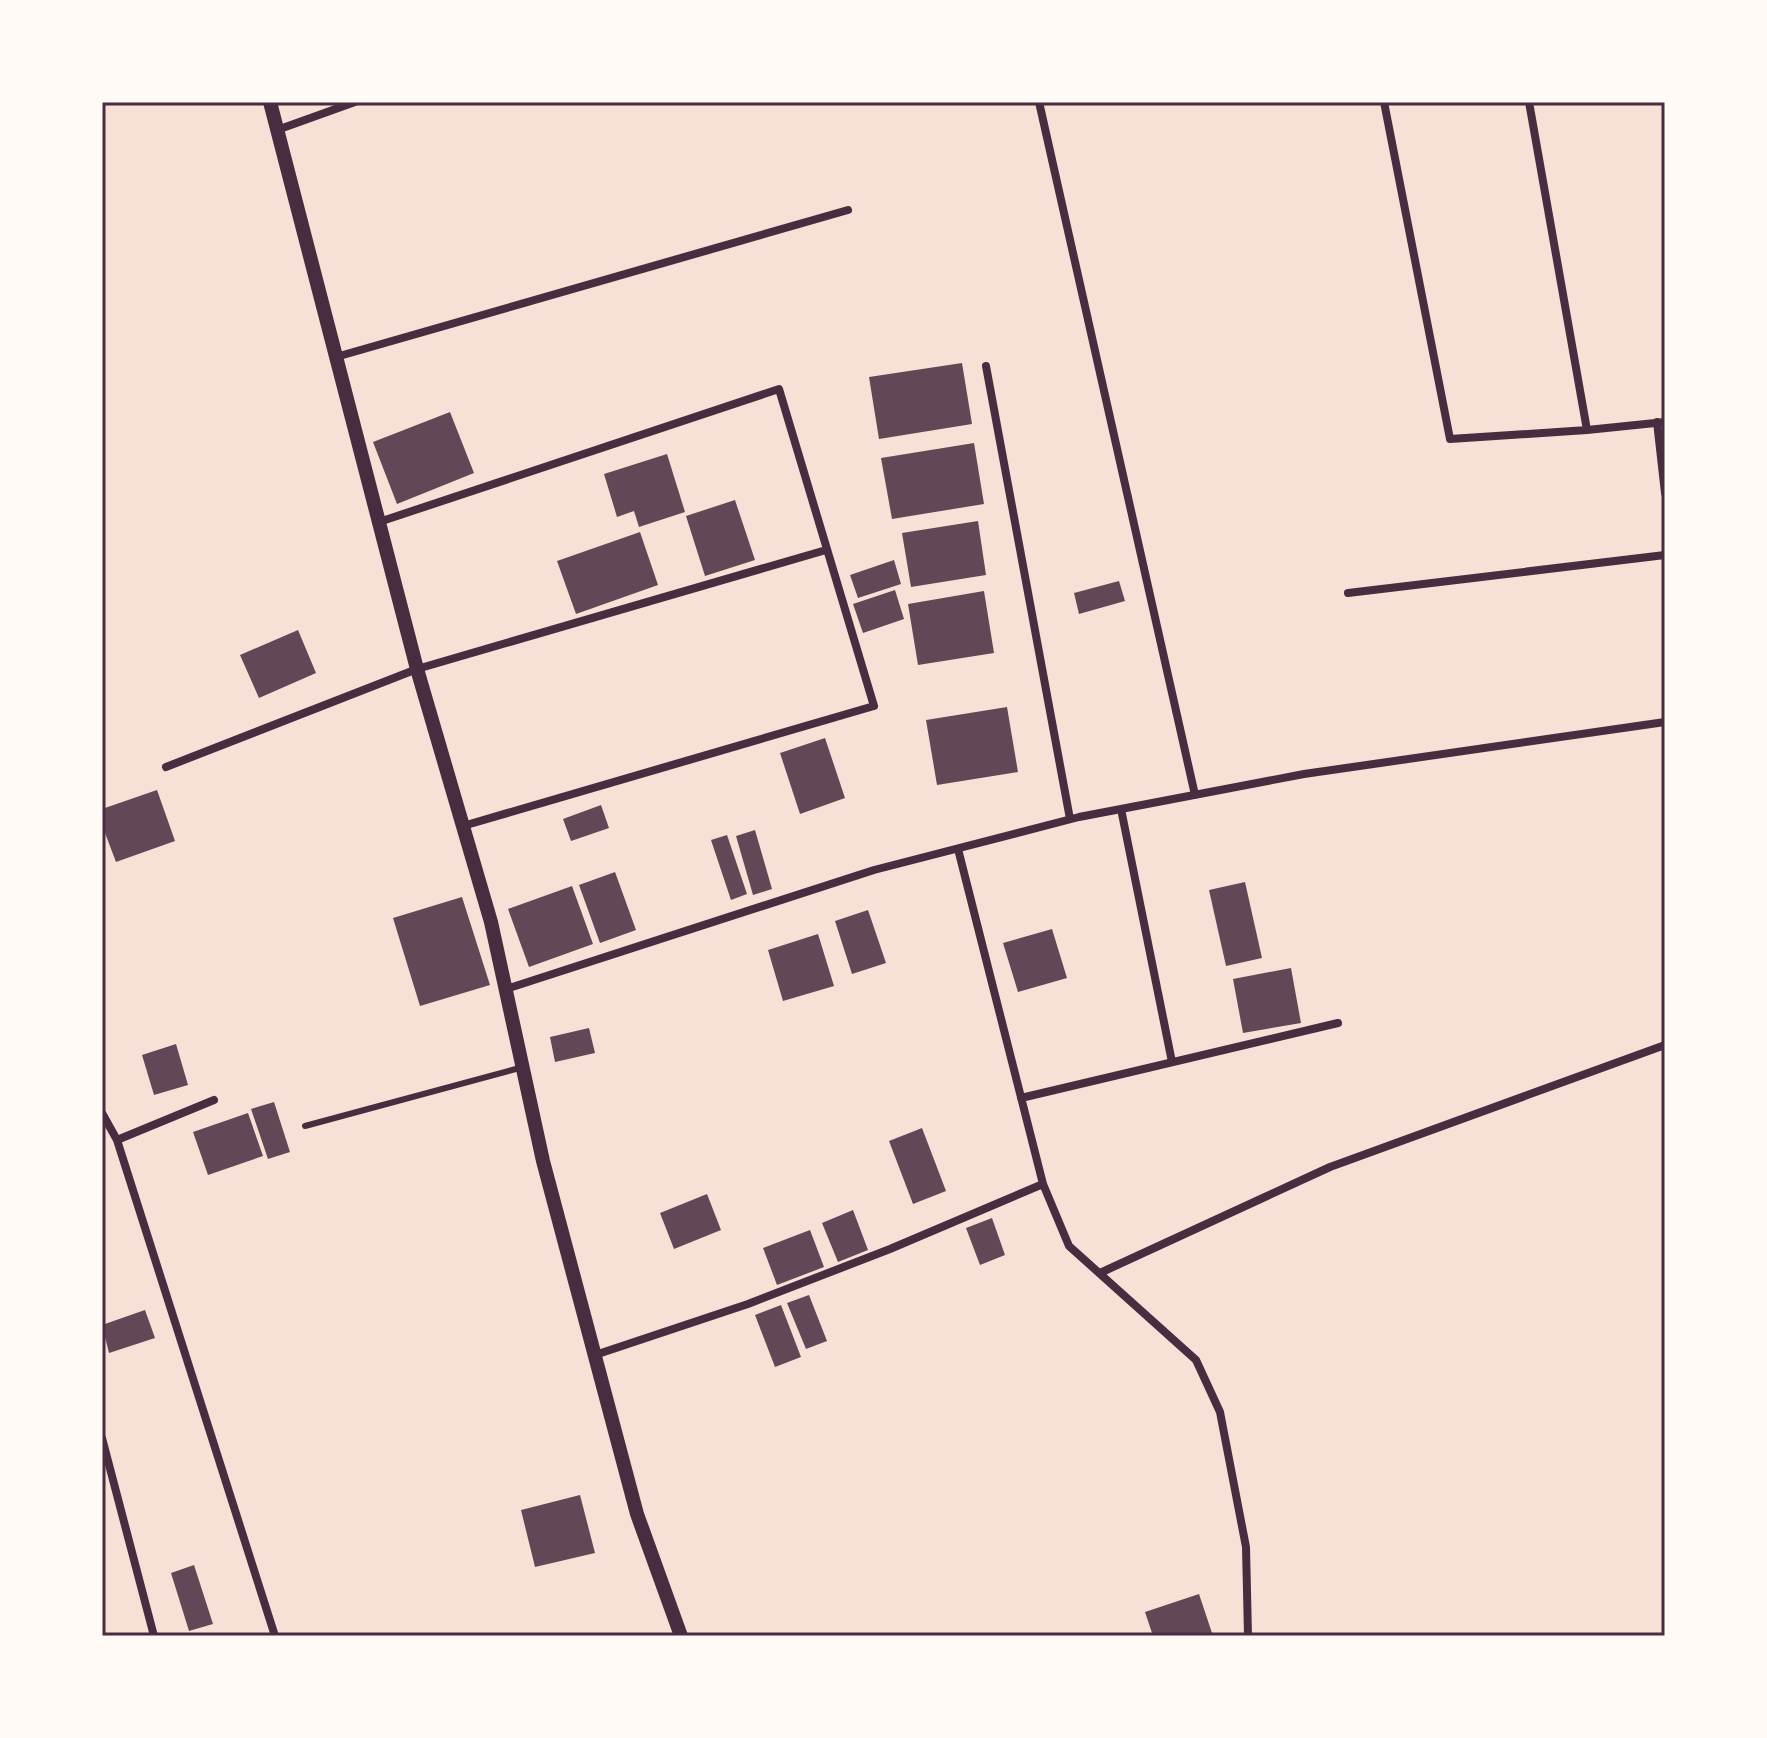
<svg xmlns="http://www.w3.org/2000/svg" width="1767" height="1738" font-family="Poppins,sans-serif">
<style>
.building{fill:#644757}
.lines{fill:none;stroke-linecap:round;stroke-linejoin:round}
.service{stroke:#4a2c40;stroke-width:6}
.minor{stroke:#4a2c40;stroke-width:8}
.tertiary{stroke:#4a2c40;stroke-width:14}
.neatline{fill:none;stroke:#4a2c40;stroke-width:3}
</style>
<rect width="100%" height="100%" fill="#f7e1d7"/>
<!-- building -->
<path class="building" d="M 962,363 L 972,424 L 879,439 L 869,377 Z
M 450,412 L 474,473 L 397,504 L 373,442 Z
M 974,443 L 984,504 L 892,519 L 881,458 Z
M 667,454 L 685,512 L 639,527 L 634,511 L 617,517 L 604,474 Z
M 735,500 L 755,560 L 705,576 L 686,516 Z
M 978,521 L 986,575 L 911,587 L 902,533 Z
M 640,532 L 658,585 L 576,614 L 557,561 Z
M 894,560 L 901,584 L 858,598 L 850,575 Z
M 1119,581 L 1125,601 L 1079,614 L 1074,593 Z
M 895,590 L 904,619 L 863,633 L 853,604 Z
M 984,591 L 994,653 L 918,665 L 908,604 Z
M 298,630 L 316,673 L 259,698 L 240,655 Z
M 1007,707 L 1018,772 L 937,785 L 926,720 Z
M 825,738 L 845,798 L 800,814 L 780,753 Z
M 157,790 L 175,841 L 116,862 L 102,825 L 102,809 Z
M 601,805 L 609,828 L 571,841 L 563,819 Z
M 755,830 L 772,889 L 753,895 L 736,836 Z
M 727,835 L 747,894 L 731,900 L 711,840 Z
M 615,872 L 636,930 L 600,943 L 579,885 Z
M 1245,882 L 1262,958 L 1226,966 L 1209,890 Z
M 572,886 L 593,944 L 529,967 L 508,909 Z
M 462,897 L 490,985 L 420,1006 L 393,918 Z
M 868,910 L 886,963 L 852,974 L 835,921 Z
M 1052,929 L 1067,978 L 1018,992 L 1003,943 Z
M 818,934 L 834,986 L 783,1001 L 768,950 Z
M 1291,968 L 1301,1023 L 1243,1033 L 1233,979 Z
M 589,1028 L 595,1053 L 555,1062 L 550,1037 Z
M 176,1044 L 188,1085 L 154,1095 L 142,1055 Z
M 274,1102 L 290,1152 L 268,1159 L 251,1109 Z
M 248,1113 L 263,1156 L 208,1175 L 193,1132 Z
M 922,1128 L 946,1191 L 913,1204 L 889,1141 Z
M 707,1194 L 721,1230 L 674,1249 L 660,1213 Z
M 853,1210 L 868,1250 L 838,1262 L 822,1223 Z
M 992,1218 L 1005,1255 L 980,1265 L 966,1228 Z
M 810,1230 L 824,1267 L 777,1285 L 763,1248 Z
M 809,1295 L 827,1341 L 806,1349 L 787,1303 Z
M 781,1305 L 801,1357 L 775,1367 L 755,1315 Z
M 145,1310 L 155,1338 L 109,1353 L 102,1325 Z
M 580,1495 L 595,1553 L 535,1567 L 521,1510 Z
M 194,1565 L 213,1624 L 189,1631 L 171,1573 Z
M 1199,1594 L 1213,1636 L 1153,1636 L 1145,1612 Z"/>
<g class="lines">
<!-- service -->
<path class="service" d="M 305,1126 L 523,1067"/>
<!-- minor -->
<path class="minor" d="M 1039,102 L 1195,795
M 1384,102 L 1450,439 L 1587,430
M 1529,102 L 1587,430 L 1665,422
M 277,130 L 355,102
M 336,357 L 848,210
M 986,366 L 1070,819
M 1657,422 L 1665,493
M 379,522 L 779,389 L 874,706 L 463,826
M 1348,593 L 1665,555
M 166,767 L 417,669 L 826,550
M 1121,809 L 1172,1062
M 958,849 L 1043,1184 L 1069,1246 L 1196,1360 L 1220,1412 L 1246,1547 L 1248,1636
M 506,989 L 874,870 L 1079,817 L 1304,774 L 1665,722
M 1021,1098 L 1338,1023
M 102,1113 L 117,1140 L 275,1636
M 117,1140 L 214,1100
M 1100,1273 L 1330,1167 L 1665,1045
M 595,1355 L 748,1304 L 890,1249 L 1043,1184
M 102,1438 L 154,1636"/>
<!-- tertiary -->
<path class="tertiary" d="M 270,102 L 417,669 L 491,922 L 543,1161 L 637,1514 L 681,1636"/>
</g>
<!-- border -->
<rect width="1767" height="1738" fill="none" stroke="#fffaf5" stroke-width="208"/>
<rect x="104" y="104" width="1559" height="1530" class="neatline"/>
</svg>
